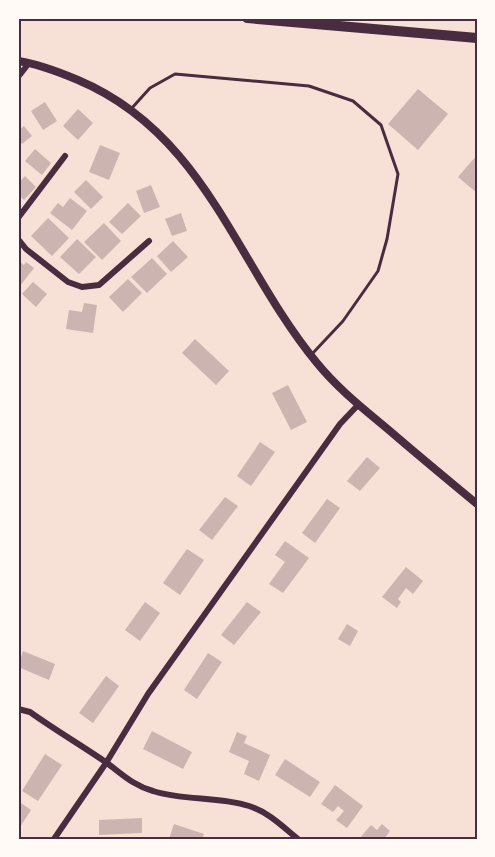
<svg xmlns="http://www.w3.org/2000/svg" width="495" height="857" font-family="Rubik,sans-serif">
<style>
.building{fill:#ccb4b1}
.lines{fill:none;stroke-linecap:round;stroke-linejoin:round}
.service{stroke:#4a2c40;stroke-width:3}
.minor{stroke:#4a2c40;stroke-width:6}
.tertiary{stroke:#4a2c40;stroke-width:8}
.motorway{stroke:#4a2c40;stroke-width:10}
.neatline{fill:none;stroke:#4a2c40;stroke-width:2}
</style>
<rect width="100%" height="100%" fill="#f7e1d7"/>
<!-- building -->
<path class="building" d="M 418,89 L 448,114 L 418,150 L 388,124 Z
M 45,102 L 57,121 L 43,130 L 31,111 Z
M 78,109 L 93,123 L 78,140 L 63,126 Z
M 24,126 L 32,136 L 22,144 L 18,139 L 18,131 Z
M 100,145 L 120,153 L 109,180 L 89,172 Z
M 35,149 L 51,163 L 42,175 L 25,161 Z
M 477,155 L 477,193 L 458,177 Z
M 25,176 L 36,187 L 24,200 L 18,194 L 18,183 Z
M 86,180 L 103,197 L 91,209 L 74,192 Z
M 151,185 L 160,207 L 144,213 L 136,191 Z
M 70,198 L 87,211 L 72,230 L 50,213 L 58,203 L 63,207 Z
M 128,203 L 141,216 L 122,234 L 109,222 Z
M 181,213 L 187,231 L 172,236 L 165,219 Z
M 48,218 L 69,238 L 52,256 L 31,236 Z
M 104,223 L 121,241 L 102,260 L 84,242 Z
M 77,239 L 96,257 L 79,274 L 60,257 Z
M 173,241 L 188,257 L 171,272 L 157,256 Z
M 152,258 L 167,274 L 147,293 L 131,277 Z
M 18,260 L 24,265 L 26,262 L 34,268 L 20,286 L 18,285 Z
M 128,279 L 142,293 L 123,312 L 109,297 Z
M 33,282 L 47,294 L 36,307 L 22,294 Z
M 84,303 L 97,305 L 93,333 L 66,329 L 69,310 L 82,312 Z
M 195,339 L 229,371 L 216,385 L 182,353 Z
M 288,385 L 307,422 L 291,430 L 272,393 Z
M 260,442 L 275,452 L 251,486 L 237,476 Z
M 367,457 L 380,468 L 360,491 L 347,481 Z
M 225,497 L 238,506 L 212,540 L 199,530 Z
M 327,499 L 340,508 L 315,543 L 302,533 Z
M 285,541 L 309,558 L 283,593 L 269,584 L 285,562 L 275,555 Z
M 187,549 L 204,560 L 180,595 L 163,583 Z
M 406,567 L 423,581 L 413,594 L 406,588 L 398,599 L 401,602 L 397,608 L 382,597 Z
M 145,602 L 160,613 L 140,641 L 125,630 Z
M 247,602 L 261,612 L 234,645 L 221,635 Z
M 347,624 L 358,631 L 350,646 L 338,639 Z
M 23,651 L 55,664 L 49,680 L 18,667 Z
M 208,653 L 222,662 L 197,699 L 184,690 Z
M 106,676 L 119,686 L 93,723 L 79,713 Z
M 152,731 L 192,752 L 183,769 L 143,749 Z
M 237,732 L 247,736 L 244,743 L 270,755 L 259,781 L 244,774 L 249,761 L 229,752 Z
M 45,754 L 62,765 L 38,801 L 22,791 Z
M 285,759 L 320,782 L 310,797 L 275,775 Z
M 335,785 L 363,806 L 347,828 L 336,820 L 344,811 L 338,806 L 333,812 L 321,804 Z
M 18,801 L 31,810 L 18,830 Z
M 142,818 L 142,833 L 99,835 L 99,820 Z
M 174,824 L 204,834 L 202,839 L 169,839 Z
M 382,824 L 390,831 L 384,839 L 359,839 L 371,825 L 377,830 Z"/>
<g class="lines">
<!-- service -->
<path class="service" d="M 131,109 L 150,88 L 175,74 L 309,86 L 353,101 L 381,125 L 398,174 L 387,239 L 378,271 L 343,321 L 312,354"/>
<!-- minor -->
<path class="minor" d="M 18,77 L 29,63
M 18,218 L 65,156
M 18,239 L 26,249 L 68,282 L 82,287 L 99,285 L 149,241
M 18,709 L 30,712 C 55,730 81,745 107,763 C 122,774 134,786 153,791 C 184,801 218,796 249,806 C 268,812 282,826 298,839
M 54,839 L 106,763 L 148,694 L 340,424 L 358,405"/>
<!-- tertiary -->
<path class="tertiary" d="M 18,61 C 39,64 59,72 78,80 C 206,134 236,265 317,363 C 338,389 365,410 390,431 C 419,456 448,480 477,504"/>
<!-- motorway -->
<path class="motorway" d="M 247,18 L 477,38"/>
</g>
<!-- border -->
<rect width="495" height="857" fill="none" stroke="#fffaf5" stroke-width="39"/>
<rect x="20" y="20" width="456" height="818" class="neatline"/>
</svg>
